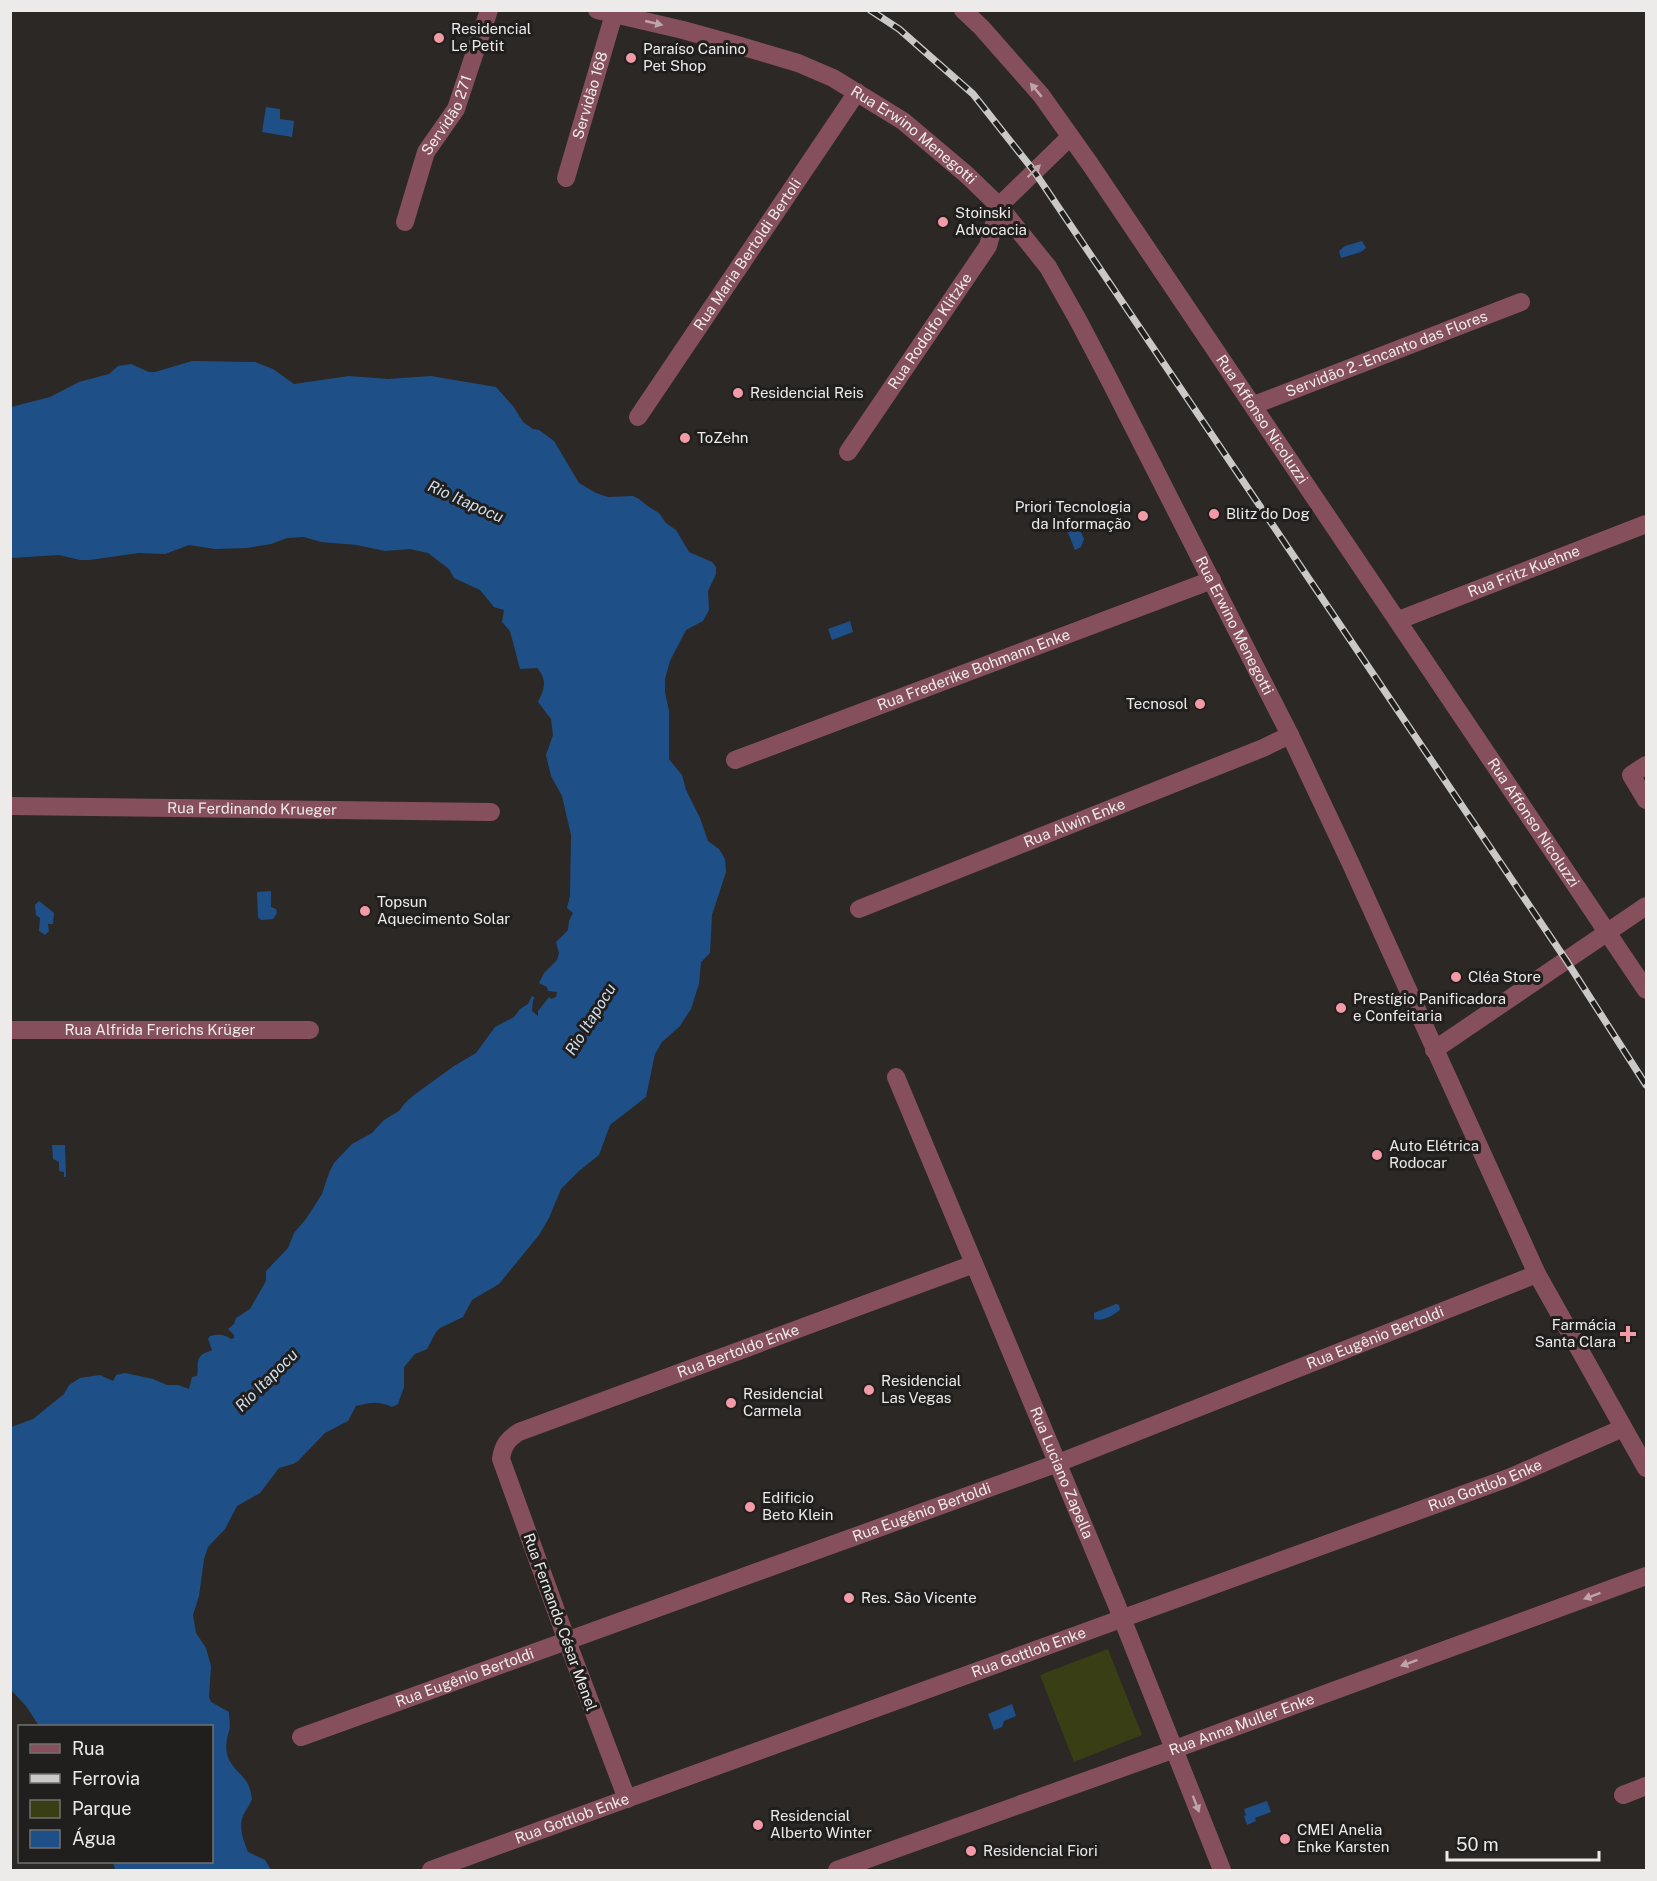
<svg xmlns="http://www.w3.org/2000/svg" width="1657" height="1881" font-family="'Public Sans',sans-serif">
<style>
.green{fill:#3a3e14}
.water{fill:#1e5087}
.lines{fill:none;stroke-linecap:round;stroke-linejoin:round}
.minor{stroke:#864f5c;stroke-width:18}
.rail-casing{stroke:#cbc9c7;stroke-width:7}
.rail{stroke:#211f1d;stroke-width:4.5;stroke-dasharray:14;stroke-linecap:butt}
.oneway{fill:#bea5aa}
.poi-dot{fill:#f39aa7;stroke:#211f1d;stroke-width:2}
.labels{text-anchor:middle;stroke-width:6;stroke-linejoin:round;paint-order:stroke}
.poi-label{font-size:15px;fill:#ecebe9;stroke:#211f1d;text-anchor:start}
.street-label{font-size:15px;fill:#ecebe9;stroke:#211f1d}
.water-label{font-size:16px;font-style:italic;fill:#d0deee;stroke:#211f1d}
</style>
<rect width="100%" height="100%" fill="#2b2826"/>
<!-- green -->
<path class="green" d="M 1108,1649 L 1142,1735 L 1074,1762 L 1040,1675 Z"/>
<!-- water -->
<path class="water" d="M 266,107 L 280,109 L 280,119 L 294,121 L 292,137 L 262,132 Z
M 1362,241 L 1366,248 L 1361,252 L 1341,258 L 1339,251 L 1345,246 Z
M 192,361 L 255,362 L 273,369 L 294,384 L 349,376 L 388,379 L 431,376 L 496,387 L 513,406 L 523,422 L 533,429 L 539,430 L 554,441 L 579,483 L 596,493 L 608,497 L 633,496 L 639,499 L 649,507 L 659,513 L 666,523 L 676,530 L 689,552 L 712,562 L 716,567 L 716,574 L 708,591 L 709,610 L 703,621 L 686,630 L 670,661 L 665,679 L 665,692 L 669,711 L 669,759 L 682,775 L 686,790 L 700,818 L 708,841 L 719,849 L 725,859 L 726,872 L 712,915 L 710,953 L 701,962 L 699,984 L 691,1009 L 680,1026 L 662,1042 L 655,1054 L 646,1097 L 610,1125 L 599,1155 L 579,1171 L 561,1189 L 549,1218 L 539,1235 L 499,1284 L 472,1300 L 463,1317 L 440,1328 L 436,1332 L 427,1349 L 415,1354 L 404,1367 L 404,1387 L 398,1404 L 392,1407 C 379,1401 370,1402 356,1406 L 348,1421 L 325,1433 L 298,1461 L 293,1464 L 279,1468 L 260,1493 L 237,1506 L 225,1529 L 208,1547 L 204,1559 L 199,1596 L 193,1615 L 196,1633 L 206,1648 L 211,1666 L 209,1697 L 211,1702 L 229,1712 C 229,1718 231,1726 229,1731 C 226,1741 224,1753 231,1763 C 241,1778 249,1777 252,1799 C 250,1804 248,1807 245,1812 C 237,1825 243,1839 248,1852 L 265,1860 L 271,1870 L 115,1870 L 113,1862 L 212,1862 L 212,1726 L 39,1726 L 26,1706 L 11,1690 L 11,1427 L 33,1419 L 64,1394 L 69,1385 L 80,1378 L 100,1375 L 113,1381 L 116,1375 L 125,1373 L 153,1379 L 167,1385 L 178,1385 L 189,1389 L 192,1377 L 197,1376 C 199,1369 195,1359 203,1354 C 206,1352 209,1352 212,1350 L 208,1339 L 210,1336 C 219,1334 224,1334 231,1339 L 234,1338 L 234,1335 L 228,1329 L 234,1324 L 236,1318 L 250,1309 L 266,1281 L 266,1271 L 288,1248 L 294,1233 L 306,1219 L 322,1194 L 329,1173 L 334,1163 L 352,1144 L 372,1133 L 384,1120 L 399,1111 L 405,1103 L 414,1095 L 454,1066 L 476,1053 L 495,1027 L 514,1017 L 520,1009 L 528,1004 L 532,996 L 535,998 L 533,1000 L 532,1011 L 538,1016 L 538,1011 L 549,997 L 551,999 L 556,997 L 557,992 L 548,991 L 547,987 L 539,983 L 544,973 L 557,960 L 559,953 L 556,942 L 568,930 L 569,921 L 573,913 L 567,908 L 570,896 L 571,835 L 562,796 L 551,776 L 546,755 L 553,735 L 551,719 L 538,702 C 544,690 548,680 537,668 L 520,669 L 510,631 L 502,622 L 504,610 L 494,607 L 480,590 L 454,578 L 449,569 L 428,553 L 410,549 L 385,551 L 357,545 L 321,542 L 304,537 L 287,538 L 271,544 L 247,548 L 215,549 L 189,545 L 165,554 L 139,553 L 89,560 L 80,560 L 59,555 L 11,558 L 11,407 L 50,397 L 79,382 L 109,374 L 118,366 L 131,364 L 149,372 L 155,372 Z
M 1075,519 L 1084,539 L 1081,547 L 1075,550 L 1064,523 Z
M 850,621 L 853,632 L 832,640 L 828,629 Z
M 271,891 L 271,907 L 276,909 L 277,913 L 273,919 L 261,920 L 258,917 L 257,892 Z
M 39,901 L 54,913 L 53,924 L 48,924 L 49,931 L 45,935 L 39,931 L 40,918 L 36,915 L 35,905 Z
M 52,1145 L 65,1145 L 66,1177 L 64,1177 L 64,1172 L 59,1171 L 59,1162 L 53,1159 Z
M 1116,1304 L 1119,1305 L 1120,1310 C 1113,1315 1103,1322 1094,1319 L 1094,1313 Z
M 1012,1704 L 1016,1716 L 1004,1721 L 1002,1727 L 994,1730 L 988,1714 Z
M 1267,1801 L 1271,1812 L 1255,1818 L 1256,1821 L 1247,1825 L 1244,1816 L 1246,1815 L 1244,1809 Z"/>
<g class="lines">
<!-- minor -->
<g class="minor">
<path id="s1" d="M 597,10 L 683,30 L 737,45 L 798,63 L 833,78 L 903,121 L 967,175 L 999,206 L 1048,267 L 1078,320 L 1110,381 L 1290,735 L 1350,862 L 1537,1274 L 1646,1468"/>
<path id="s2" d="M 963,10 L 982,28 L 1041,95 L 1090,164 L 1646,990"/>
<path id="s3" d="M 566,178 L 614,14"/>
<path d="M 999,206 L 1070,137"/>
<path id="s4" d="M 405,222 L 426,152 L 456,109 L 489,10"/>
<path id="s5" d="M 1254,405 L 1521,302"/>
<path id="s6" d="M 638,417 L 857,92"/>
<path id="s7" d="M 848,452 L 988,246 L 999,206"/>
<path id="s8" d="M 1399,620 L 1646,524"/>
<path id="s9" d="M 735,760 L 1212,580"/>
<path d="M 1646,765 L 1631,775 L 1646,800"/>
<path id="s10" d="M 10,806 L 491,812"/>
<path id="s11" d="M 859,909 L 1263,748 L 1290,735"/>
<path id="s12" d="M 10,1030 L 310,1030"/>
<path d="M 1434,1050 L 1646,906"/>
<path id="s13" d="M 896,1077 L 1116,1603 L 1222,1870"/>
<path id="s14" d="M 301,1737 L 1058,1463 L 1537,1274"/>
<path d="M 1623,1795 L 1646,1786"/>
<path id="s15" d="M 627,1799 L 567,1641 L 501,1459 C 503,1445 508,1439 519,1432 L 974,1264"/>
<path id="s16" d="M 431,1870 L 1511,1477 L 1623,1428"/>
<path id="s17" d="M 837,1870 L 1175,1749 L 1646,1576"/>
</g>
<defs>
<path id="rail" d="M 870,10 L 899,29 L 973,94 L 1034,171 L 1566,960 L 1646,1085"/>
</defs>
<!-- rail casing -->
<use href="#rail" class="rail-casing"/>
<!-- rail -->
<use href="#rail" class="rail"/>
</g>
<!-- one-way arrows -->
<defs><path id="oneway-solid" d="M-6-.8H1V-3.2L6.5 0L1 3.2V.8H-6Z" transform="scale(1.5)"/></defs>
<g class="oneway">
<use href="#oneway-solid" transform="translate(654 23) rotate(13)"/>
<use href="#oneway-solid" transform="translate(1036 90) rotate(-130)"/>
<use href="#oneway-solid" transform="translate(1034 171) rotate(-44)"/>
<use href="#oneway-solid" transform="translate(1592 1596) rotate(160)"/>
<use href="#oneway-solid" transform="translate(1409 1663) rotate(160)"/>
<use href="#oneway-solid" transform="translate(1196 1804) rotate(69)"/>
</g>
<!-- markers -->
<g class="poi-dot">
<circle cx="439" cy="38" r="6"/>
<circle cx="631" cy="58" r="6"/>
<circle cx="943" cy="222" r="6"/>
<circle cx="738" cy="393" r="6"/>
<circle cx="685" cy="438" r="6"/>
<circle cx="1214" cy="514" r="6"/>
<circle cx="1143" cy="516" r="6"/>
<circle cx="1200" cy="704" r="6"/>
<circle cx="365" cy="911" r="6"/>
<circle cx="1456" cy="977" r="6"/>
<circle cx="1341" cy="1008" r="6"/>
<circle cx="1377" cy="1155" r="6"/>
<path d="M1625 1325h6v6h6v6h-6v6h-6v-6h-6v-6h6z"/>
<circle cx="869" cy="1390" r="6"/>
<circle cx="731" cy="1403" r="6"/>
<circle cx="750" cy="1507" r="6"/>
<circle cx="849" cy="1598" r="6"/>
<circle cx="758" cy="1825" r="6"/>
<circle cx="1285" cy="1839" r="6"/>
<circle cx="971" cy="1851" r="6"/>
</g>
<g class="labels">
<!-- poi labels -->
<g class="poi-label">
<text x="451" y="34">Residencial<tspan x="451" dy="17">Le Petit</tspan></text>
<text x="643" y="54">Paraíso Canino<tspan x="643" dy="17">Pet Shop</tspan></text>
<text x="955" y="218">Stoinski<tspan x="955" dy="17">Advocacia</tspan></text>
<text x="750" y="398">Residencial Reis</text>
<text x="697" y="443">ToZehn</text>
<text x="1131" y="512" text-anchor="end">Priori Tecnologia<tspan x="1131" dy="17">da Informação</tspan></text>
<text x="1226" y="519">Blitz do Dog</text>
<text x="1188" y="709" text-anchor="end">Tecnosol</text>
<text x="377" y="907">Topsun<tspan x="377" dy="17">Aquecimento Solar</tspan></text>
<text x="1468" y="982">Cléa Store</text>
<text x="1353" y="1004">Prestígio Panificadora<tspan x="1353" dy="17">e Confeitaria</tspan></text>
<text x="1389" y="1151">Auto Elétrica<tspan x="1389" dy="17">Rodocar</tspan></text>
<text x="1616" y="1330" text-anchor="end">Farmácia<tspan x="1616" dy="17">Santa Clara</tspan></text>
<text x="881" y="1386">Residencial<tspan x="881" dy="17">Las Vegas</tspan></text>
<text x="743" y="1399">Residencial<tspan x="743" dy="17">Carmela</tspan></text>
<text x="762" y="1503">Edificio<tspan x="762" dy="17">Beto Klein</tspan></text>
<text x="861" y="1603">Res. São Vicente</text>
<text x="770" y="1821">Residencial<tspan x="770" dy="17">Alberto Winter</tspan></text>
<text x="1297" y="1835">CMEI Anelia<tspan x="1297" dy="17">Enke Karsten</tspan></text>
<text x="983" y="1856">Residencial Fiori</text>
</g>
<!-- street labels -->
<g class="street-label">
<text dy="5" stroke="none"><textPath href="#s3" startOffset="86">Servidão 168</textPath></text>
<text dy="5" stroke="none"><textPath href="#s4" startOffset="116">Servidão 271</textPath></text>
<text dy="5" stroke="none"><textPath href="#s1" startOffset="345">Rua Erwino Menegotti</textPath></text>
<text dy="5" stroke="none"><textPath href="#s6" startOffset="196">Rua Maria Bertoldi Bertoli</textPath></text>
<text dy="5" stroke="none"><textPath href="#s7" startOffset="146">Rua Rodolfo Klitzke</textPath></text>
<text dy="5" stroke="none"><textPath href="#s5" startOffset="142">Servidão 2 - Encanto das Flores</textPath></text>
<text dy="5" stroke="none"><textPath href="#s2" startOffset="508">Rua Affonso Nicoluzzi</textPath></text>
<text dy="5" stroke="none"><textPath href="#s8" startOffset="134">Rua Fritz Kuehne</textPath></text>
<text dy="5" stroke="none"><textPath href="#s1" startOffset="939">Rua Erwino Menegotti</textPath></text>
<text dy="5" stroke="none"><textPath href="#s9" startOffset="255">Rua Frederike Bohmann Enke</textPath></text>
<text dy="5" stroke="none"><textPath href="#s10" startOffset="242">Rua Ferdinando Krueger</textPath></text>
<text dy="5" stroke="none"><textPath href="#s2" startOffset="994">Rua Affonso Nicoluzzi</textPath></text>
<text dy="5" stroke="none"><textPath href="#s11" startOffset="232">Rua Alwin Enke</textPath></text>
<text dy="5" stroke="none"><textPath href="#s12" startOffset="150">Rua Alfrida Frerichs Krüger</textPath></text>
<text dy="5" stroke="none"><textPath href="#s14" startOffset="1146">Rua Eugênio Bertoldi</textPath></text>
<text dy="5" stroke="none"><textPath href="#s15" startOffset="630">Rua Bertoldo Enke</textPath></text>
<text dy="5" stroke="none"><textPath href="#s13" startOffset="429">Rua Luciano Zapella</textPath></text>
<text dy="5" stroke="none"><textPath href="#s16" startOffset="1122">Rua Gottlob Enke</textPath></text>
<text dy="5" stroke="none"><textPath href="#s14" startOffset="660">Rua Eugênio Bertoldi</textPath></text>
<text transform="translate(560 1622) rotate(70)" y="5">Rua Fernando César Menel</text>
<text dy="5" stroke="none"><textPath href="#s16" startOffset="636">Rua Gottlob Enke</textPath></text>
<text dy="5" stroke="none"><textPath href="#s14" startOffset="174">Rua Eugênio Bertoldi</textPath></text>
<text dy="5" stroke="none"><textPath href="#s17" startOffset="430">Rua Anna Muller Enke</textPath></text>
<text dy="5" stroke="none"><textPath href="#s16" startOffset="150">Rua Gottlob Enke</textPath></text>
</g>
<!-- water labels -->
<g class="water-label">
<text transform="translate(466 501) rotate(24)" y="6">Rio Itapocu</text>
<text transform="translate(590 1019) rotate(-58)" y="6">Rio Itapocu</text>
<text transform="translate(266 1380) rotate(-45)" y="6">Rio Itapocu</text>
</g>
</g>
<!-- border -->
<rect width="1657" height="1881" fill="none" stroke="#ecebe9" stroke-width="24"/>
<!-- legend -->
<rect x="18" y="1725" width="195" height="138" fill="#211f1d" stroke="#72716f" stroke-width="1.5"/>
<rect x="30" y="1744" width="30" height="9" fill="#864f5c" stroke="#72716f" stroke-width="1.5"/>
<text x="72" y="1755" font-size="18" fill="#ecebe9">Rua</text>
<rect x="30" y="1774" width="30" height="9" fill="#cbc9c7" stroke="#72716f" stroke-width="1.5"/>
<text x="72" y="1785" font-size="18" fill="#ecebe9">Ferrovia</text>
<rect x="30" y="1800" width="30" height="18" fill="#3a3e14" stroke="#72716f" stroke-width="1.5"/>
<text x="72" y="1815" font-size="18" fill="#ecebe9">Parque</text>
<rect x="30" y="1830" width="30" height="18" fill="#1e5087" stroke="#72716f" stroke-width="1.5"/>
<text x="72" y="1845" font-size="18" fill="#ecebe9">Água</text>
<!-- scale -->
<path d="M1447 1851v9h152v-9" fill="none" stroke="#ecebe9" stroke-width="3"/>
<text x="1456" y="1851" font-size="18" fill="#ecebe9" stroke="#211f1d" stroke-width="4.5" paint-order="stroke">50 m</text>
</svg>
